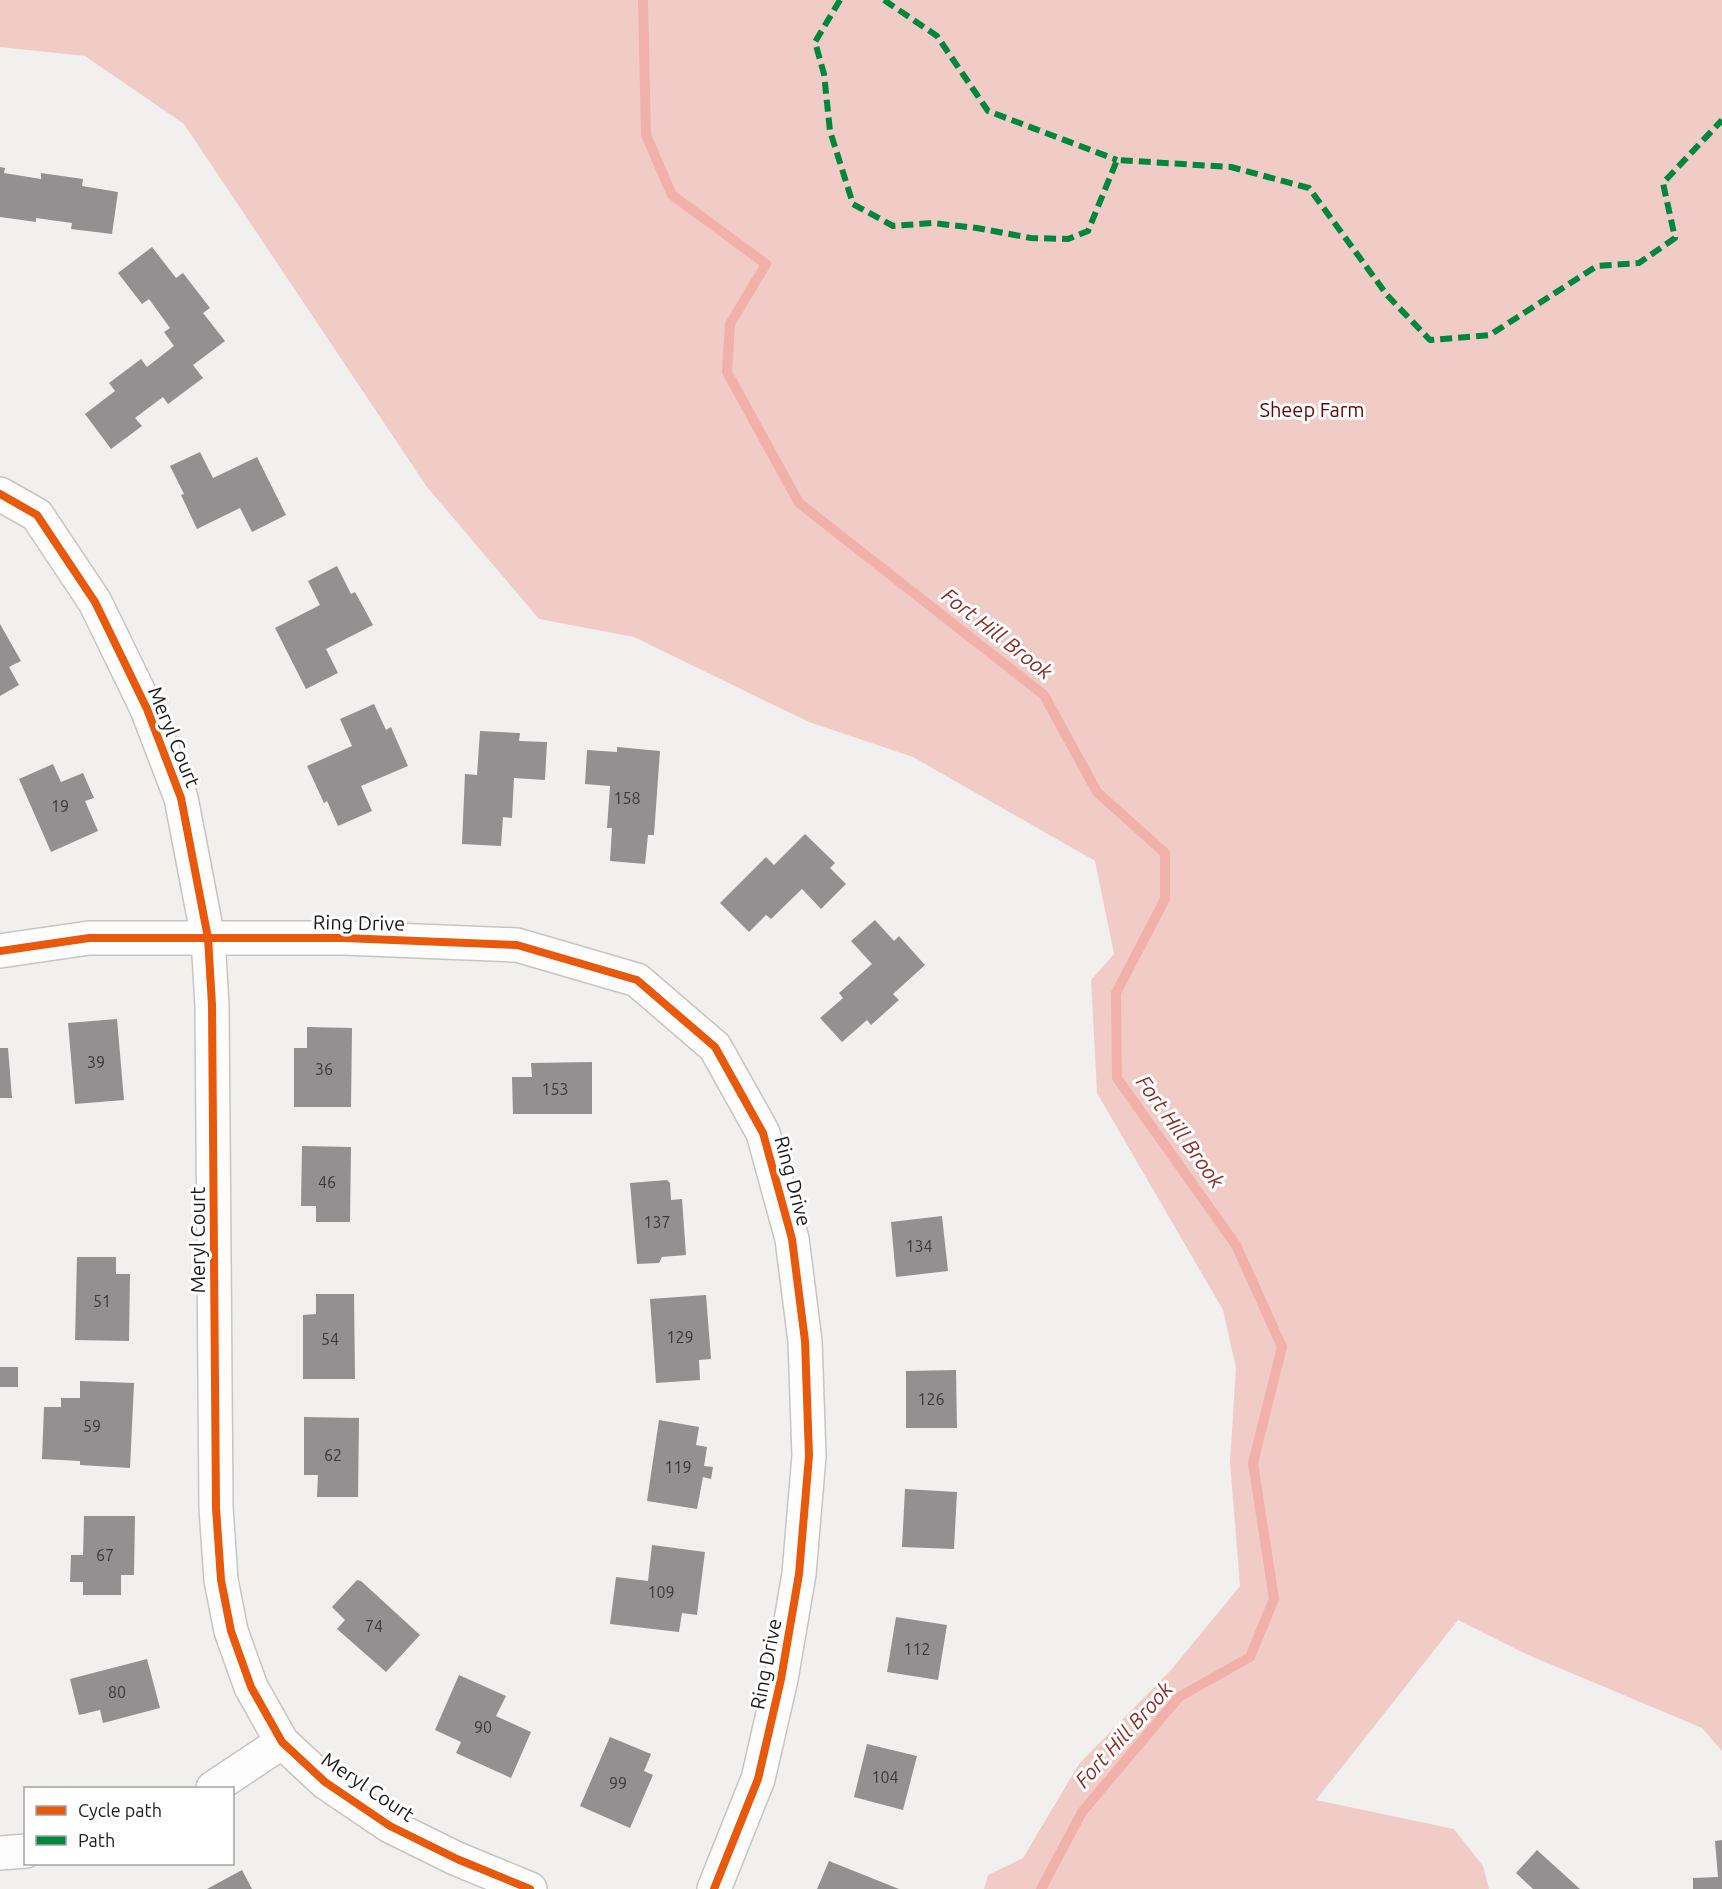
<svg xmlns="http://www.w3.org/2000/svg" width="1722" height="1889" font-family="Ubuntu,sans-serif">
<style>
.green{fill:#f1ccc7}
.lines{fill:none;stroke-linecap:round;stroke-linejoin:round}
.stream{stroke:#f1b1aa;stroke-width:10}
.building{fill:#929090}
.street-casing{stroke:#c7c4c4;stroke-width:36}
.street{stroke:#fdfdfd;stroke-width:33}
.quiet{stroke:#00873e;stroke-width:6;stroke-dasharray:12 6;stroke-linecap:butt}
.cycleway-casing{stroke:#fff;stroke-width:11}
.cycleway{stroke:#e8590c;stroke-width:8}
.labels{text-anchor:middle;stroke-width:6;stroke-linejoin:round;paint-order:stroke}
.number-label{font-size:16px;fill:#3a3838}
.park-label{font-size:20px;fill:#6e0004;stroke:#fff}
.street-label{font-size:20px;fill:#1c1a1a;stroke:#fff}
.water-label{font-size:21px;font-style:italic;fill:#912a25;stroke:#fff}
</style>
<rect width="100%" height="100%" fill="#f2efef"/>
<!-- green -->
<path class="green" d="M 0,0 L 1722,0 L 1722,1751 L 1702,1728 L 1526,1654 L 1458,1620 L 1316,1800 L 1454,1829 L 1483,1866 L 1489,1889 L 984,1889 L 988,1875 L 1023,1858 L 1079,1764 L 1171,1670 L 1240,1586 L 1230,1462 L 1236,1368 L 1223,1310 L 1097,1093 L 1091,980 L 1114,954 L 1095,861 L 913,757 L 809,722 L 634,637 L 539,619 L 427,487 L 184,124 L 85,56 L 0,47 Z"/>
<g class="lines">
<!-- stream -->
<path class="stream" d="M 643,0 L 646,135 L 672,195 L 766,264 L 730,324 L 727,372 L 799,503 L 1044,695 L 1097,792 L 1165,853 L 1165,899 L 1116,993 L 1117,1078 L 1236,1245 L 1282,1347 L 1253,1463 L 1274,1599 L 1250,1657 L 1179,1697 L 1082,1812 L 1041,1889"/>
</g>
<!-- building -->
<path class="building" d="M 0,167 L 5,168 L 4,173 L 41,179 L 41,173 L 83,179 L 82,186 L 118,192 L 112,234 L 71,229 L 72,223 L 36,218 L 36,222 L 0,217 Z
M 152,247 L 176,278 L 183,273 L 210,308 L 203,313 L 225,341 L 193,365 L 203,378 L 168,404 L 163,397 L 135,418 L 142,426 L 111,449 L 85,414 L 115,391 L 109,383 L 141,359 L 147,367 L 174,346 L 164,332 L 170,328 L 149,299 L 142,304 L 118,273 Z
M 200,452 L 213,478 L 257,457 L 286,515 L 252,532 L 240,508 L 197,529 L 181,495 L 184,494 L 170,466 Z
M 337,566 L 351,594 L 355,592 L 373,625 L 326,649 L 338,673 L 306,689 L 275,628 L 320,605 L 308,581 Z
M 0,624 L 21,661 L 9,667 L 19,685 L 0,696 Z
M 374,704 L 386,730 L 391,727 L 408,766 L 361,786 L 372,811 L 338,826 L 327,801 L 324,803 L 307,766 L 352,746 L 340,719 Z
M 480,731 L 520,733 L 519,741 L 547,742 L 545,780 L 514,778 L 512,818 L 503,817 L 501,846 L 462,844 L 465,774 L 477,775 Z
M 617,747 L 660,751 L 654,835 L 648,835 L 645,864 L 610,861 L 612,828 L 607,828 L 610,786 L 585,784 L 587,750 L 617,752 Z
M 53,764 L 61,782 L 83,773 L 94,798 L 85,801 L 98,831 L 51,852 L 19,779 Z
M 805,834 L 835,863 L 830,868 L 846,884 L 821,909 L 802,889 L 771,919 L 766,915 L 749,932 L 720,903 L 766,857 L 774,865 Z
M 875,920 L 894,941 L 899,936 L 925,965 L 893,994 L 899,1000 L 871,1025 L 867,1020 L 842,1042 L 820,1018 L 843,998 L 839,993 L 872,964 L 851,941 Z
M 117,1019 L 124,1100 L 75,1104 L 68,1023 Z
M 307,1027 L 352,1028 L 351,1107 L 294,1107 L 294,1048 L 307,1048 Z
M 0,1048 L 8,1048 L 12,1098 L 0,1098 Z
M 592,1062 L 592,1114 L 513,1114 L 512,1077 L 532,1077 L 531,1063 Z
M 302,1146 L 351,1147 L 350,1222 L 316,1222 L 316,1206 L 301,1206 Z
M 667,1180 L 670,1183 L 671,1200 L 682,1199 L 686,1255 L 662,1257 L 659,1263 L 637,1264 L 630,1183 Z
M 942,1216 L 948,1271 L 896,1277 L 891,1222 Z
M 77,1257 L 116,1257 L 116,1274 L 130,1274 L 129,1341 L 75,1340 Z
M 316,1294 L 354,1294 L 355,1379 L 303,1379 L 303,1315 L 316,1314 Z
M 706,1295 L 711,1359 L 699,1360 L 700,1380 L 656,1383 L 650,1299 Z
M 0,1367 L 18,1367 L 18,1387 L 0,1387 Z
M 956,1370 L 957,1428 L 906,1428 L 906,1371 Z
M 80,1381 L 134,1383 L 130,1468 L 80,1465 L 80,1461 L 42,1459 L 44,1407 L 61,1407 L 61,1398 L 80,1398 Z
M 304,1417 L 359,1418 L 358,1497 L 317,1497 L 318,1475 L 304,1475 Z
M 659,1420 L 699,1427 L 696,1445 L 707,1447 L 704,1466 L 713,1467 L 711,1479 L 703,1477 L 697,1509 L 647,1501 Z
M 905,1489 L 957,1492 L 954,1549 L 902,1547 Z
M 84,1516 L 135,1516 L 134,1575 L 121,1575 L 121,1595 L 83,1595 L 83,1582 L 70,1582 L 71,1555 L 83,1555 Z
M 652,1545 L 705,1552 L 697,1615 L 682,1613 L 679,1632 L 610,1624 L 616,1577 L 648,1581 Z
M 357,1580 L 361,1581 L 420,1635 L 386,1672 L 337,1629 L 345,1620 L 332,1607 Z
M 896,1617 L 947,1625 L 938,1680 L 887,1672 Z
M 147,1659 L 160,1708 L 103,1723 L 100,1710 L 79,1715 L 70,1679 Z
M 459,1675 L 506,1696 L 496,1716 L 531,1732 L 511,1778 L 456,1753 L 461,1742 L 435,1730 Z
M 610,1737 L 651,1754 L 644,1771 L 653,1775 L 630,1828 L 580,1806 Z
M 867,1744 L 917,1756 L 903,1810 L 854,1797 Z
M 1722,1840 L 1722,1889 L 1693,1889 L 1693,1878 L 1718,1877 L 1715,1841 Z
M 1537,1850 L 1580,1889 L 1533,1889 L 1516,1873 Z
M 829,1861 L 899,1889 L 817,1889 Z
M 242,1870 L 252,1889 L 207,1889 Z"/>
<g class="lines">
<defs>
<path id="street" d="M 0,494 L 37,515 L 95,602 L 147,709 L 181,798 L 208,938 L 212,1005 L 216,1508 L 221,1580 L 231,1631 L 251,1687 L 282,1742 L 325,1782 L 390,1826 L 457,1859 L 530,1889
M 0,951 L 89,938 L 344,938 L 517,945 L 637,980 L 715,1047 L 763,1133 L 792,1239 L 805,1341 L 809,1456 L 799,1574 L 781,1679 L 758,1779 L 714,1889
M 213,1788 L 282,1742
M 0,1853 L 26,1851"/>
</defs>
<!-- street casing -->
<use href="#street" class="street-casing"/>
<!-- street -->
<use href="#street" class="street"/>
<!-- quiet -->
<path class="quiet" d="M 840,0 L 815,42 L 824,74 L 830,131 L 853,204 L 893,226 L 932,223 L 977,228 L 1031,238 L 1068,239 L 1088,231 L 1117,160 L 1231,167 L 1309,188 L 1387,295 L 1430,340 L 1490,335 L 1597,266 L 1639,263 L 1675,238 L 1663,183 L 1722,120
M 884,0 L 937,36 L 988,111 L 1117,160"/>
<defs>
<path id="cycleway" d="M 0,494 L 37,515 L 95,602 L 147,709 L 181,798 L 208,938 L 212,1005 L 216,1508 L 221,1580 L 231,1631 L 251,1687 L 282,1742 L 325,1782 L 390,1826 L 457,1859 L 530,1889
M 0,951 L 89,938 L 344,938 L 517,945 L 637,980 L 715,1047 L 763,1133 L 792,1239 L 805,1341 L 809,1456 L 799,1574 L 781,1679 L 758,1779 L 714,1889"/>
</defs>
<!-- cycleway casing -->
<use href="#cycleway" class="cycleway-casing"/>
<!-- cycleway -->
<use href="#cycleway" class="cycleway"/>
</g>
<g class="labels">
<!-- number labels -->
<g class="number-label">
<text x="627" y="804">158</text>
<text x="60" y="812">19</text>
<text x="96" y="1068">39</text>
<text x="324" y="1075">36</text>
<text x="555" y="1095">153</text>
<text x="327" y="1188">46</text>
<text x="657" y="1228">137</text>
<text x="919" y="1252">134</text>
<text x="102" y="1307">51</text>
<text x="680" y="1343">129</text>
<text x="330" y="1345">54</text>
<text x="931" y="1405">126</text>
<text x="92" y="1432">59</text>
<text x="333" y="1461">62</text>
<text x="678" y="1473">119</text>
<text x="105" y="1561">67</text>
<text x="661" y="1598">109</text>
<text x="374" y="1632">74</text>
<text x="917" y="1655">112</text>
<text x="117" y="1698">80</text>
<text x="483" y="1733">90</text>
<text x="885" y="1783">104</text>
<text x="618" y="1789">99</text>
</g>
<!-- park labels -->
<g class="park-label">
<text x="1312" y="417">Sheep Farm</text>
</g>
<!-- street labels -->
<g class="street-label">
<text transform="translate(174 737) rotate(68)" y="7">Meryl Court</text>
<text transform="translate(359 923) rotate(1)" y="7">Ring Drive</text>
<text transform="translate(793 1181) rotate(75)" y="7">Ring Drive</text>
<text transform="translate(198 1240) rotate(-90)" y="7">Meryl Court</text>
<text transform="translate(766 1664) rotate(-79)" y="7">Ring Drive</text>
<text transform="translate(368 1787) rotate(34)" y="7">Meryl Court</text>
</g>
<!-- water labels -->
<g class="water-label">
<text transform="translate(997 634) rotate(38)" y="7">Fort Hill Brook</text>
<text transform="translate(1180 1132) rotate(54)" y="7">Fort Hill Brook</text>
<text transform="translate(1124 1735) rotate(-48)" y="7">Fort Hill Brook</text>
</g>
</g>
<!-- legend -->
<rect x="24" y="1787" width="210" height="78" fill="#ffffff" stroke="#a4a3a3" stroke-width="1.5"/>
<rect x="36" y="1806" width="30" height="9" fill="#e8590c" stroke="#a4a3a3" stroke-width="1.5"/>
<text x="78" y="1817" font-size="18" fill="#1c1a1a">Cycle path</text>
<rect x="36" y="1836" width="30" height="9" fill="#00873e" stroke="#a4a3a3" stroke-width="1.5"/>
<text x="78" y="1847" font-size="18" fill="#1c1a1a">Path</text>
</svg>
